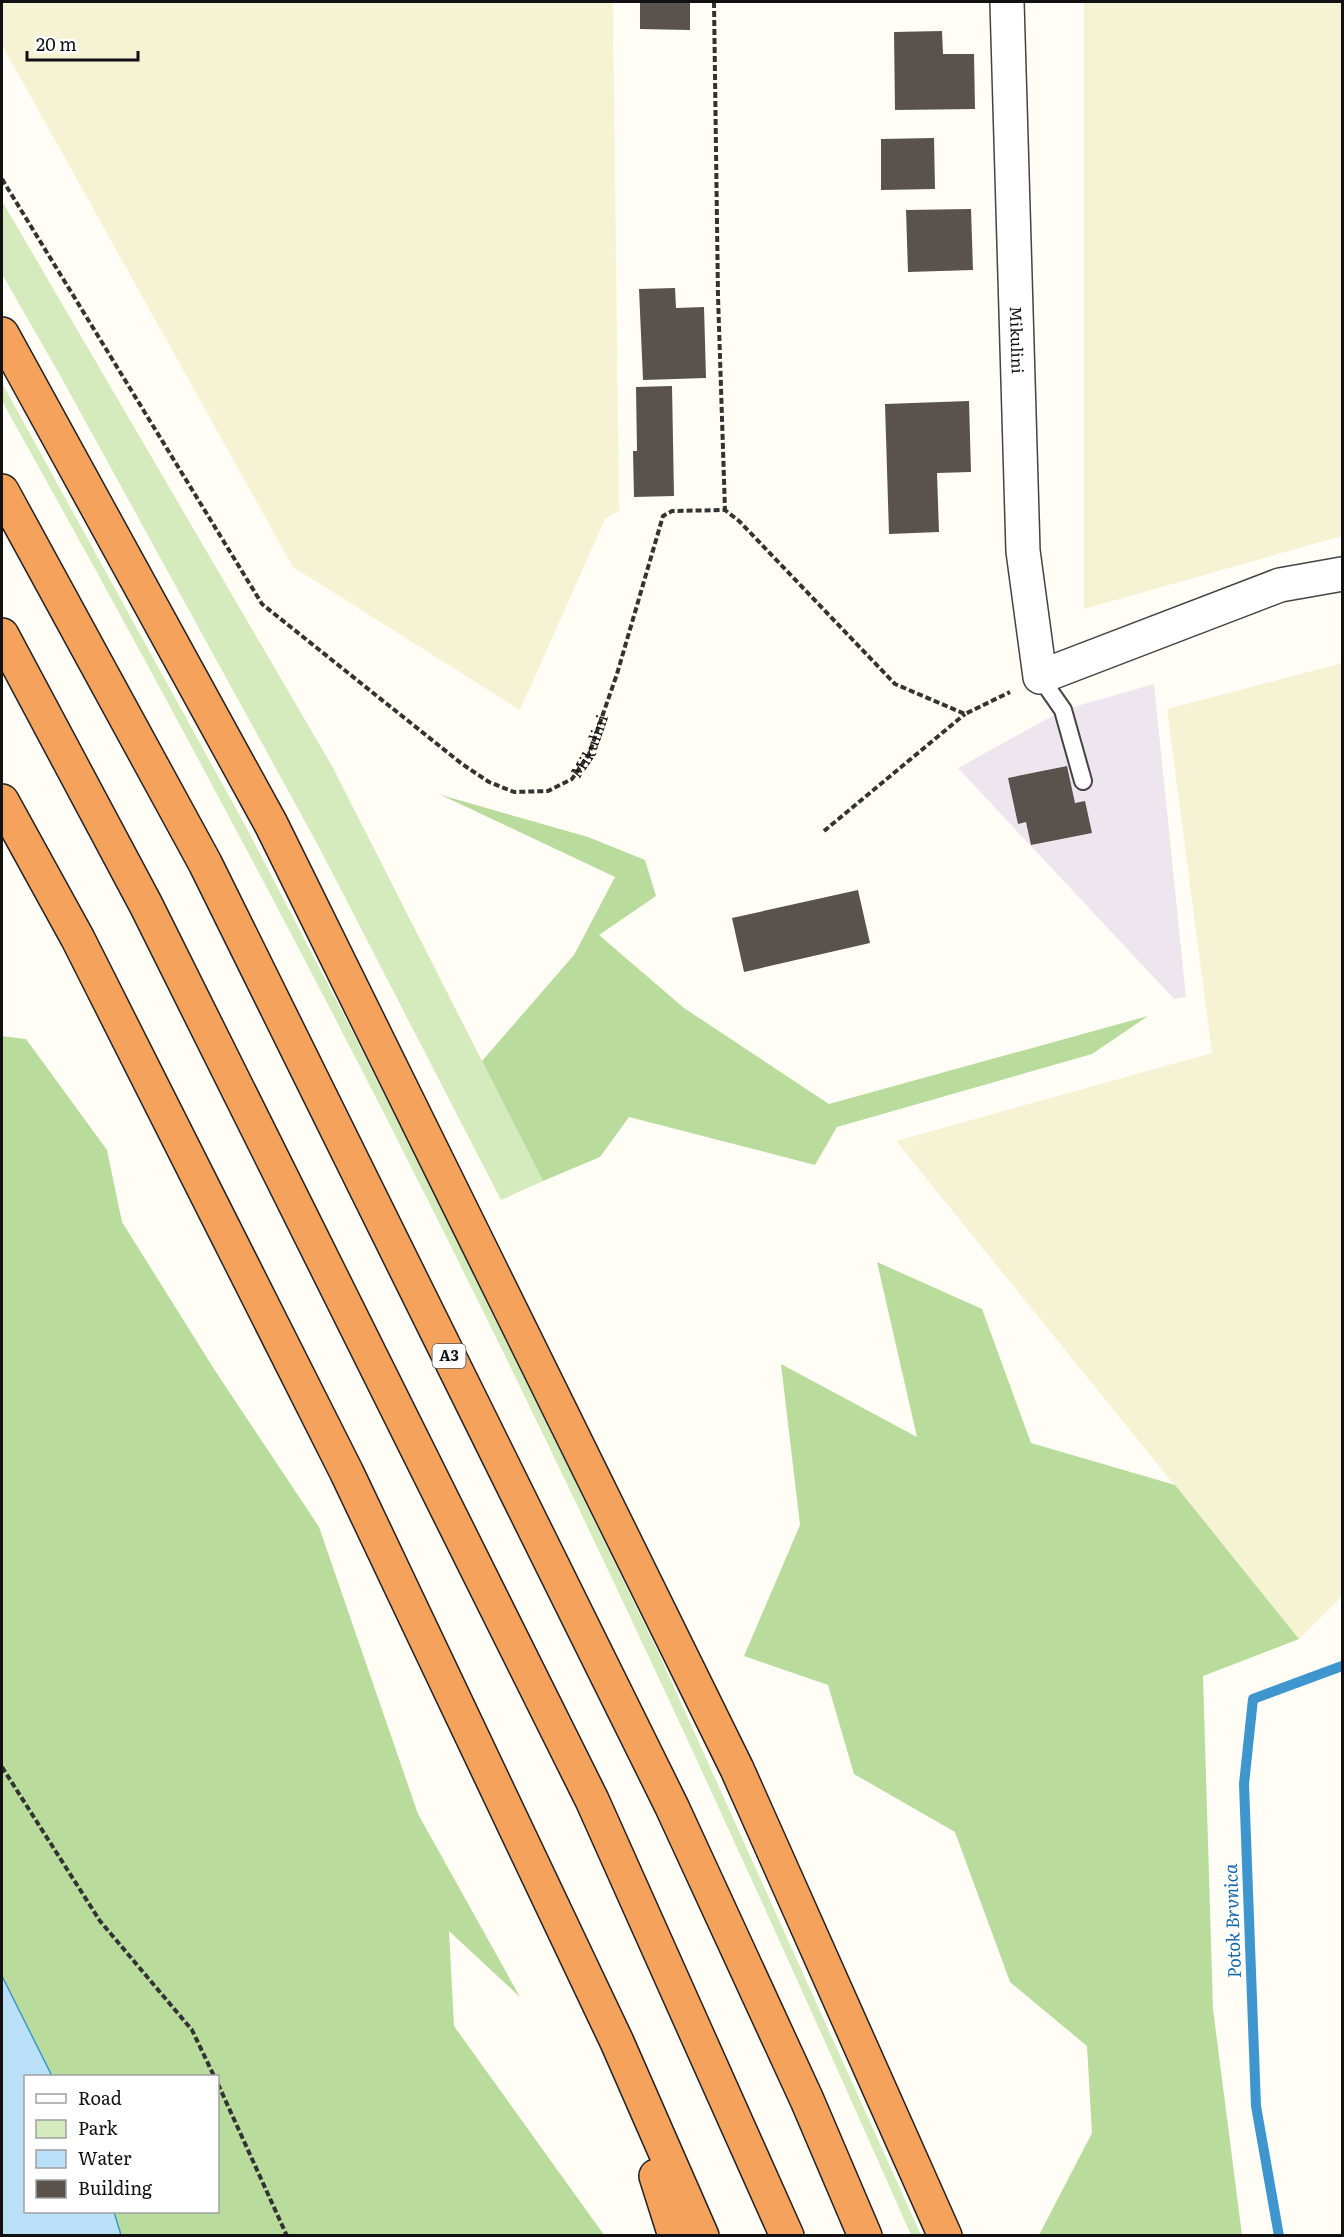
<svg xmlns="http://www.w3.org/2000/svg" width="1344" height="2237" font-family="Literata,serif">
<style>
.industrial{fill:#eee6ef}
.farmland{fill:#f6f3d4}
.green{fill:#d5ebbd}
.forest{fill:#b9dc9c}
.water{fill:#b9e0f7;stroke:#3f96cf;stroke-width:1.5}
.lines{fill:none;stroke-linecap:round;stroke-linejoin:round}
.stream{stroke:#3f96cf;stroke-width:10}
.building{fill:#5a524d}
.service-casing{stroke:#444;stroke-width:20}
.minor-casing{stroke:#444;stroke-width:36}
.motorway-casing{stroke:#222;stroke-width:36}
.path{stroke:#333;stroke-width:4;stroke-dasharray:6 3;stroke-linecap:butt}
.service{stroke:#fff;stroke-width:16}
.minor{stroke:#fff;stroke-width:33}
.motorway{stroke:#f5a25d;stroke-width:33}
.labels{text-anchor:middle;stroke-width:6;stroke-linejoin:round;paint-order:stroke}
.shield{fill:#fff;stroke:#585858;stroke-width:1.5}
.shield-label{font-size:15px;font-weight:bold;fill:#111}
.street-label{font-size:16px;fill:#111;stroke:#fff}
.water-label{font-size:18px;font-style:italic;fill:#1768a6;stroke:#fff}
</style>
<rect width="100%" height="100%" fill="#fffdf5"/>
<!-- industrial -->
<path class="industrial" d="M 1154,684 L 1186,997 L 1174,999 L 958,768 L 1063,710 Z"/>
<!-- farmland -->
<path class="farmland" d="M 2,2 L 613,2 L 619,511 L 605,519 L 520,710 L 293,567 L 2,45 Z
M 1084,2 L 1342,2 L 1342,536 L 1084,609 Z
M 1342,663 L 1342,1596 L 1299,1639 L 896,1141 L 1212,1053 L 1167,709 Z"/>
<!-- green -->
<path class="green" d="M 2,201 L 332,766 L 543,1181 L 501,1200 L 319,847 L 61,377 L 2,274 Z
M 2,383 L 246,827 L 348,1023 L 464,1253 L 659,1654 L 921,2235 L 911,2235 C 746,1862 576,1491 391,1127 C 266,882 136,641 2,401 Z"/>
<!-- forest -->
<path class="forest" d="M 441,795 L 588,837 L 645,860 L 656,896 L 599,935 L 684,1008 L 829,1104 L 1148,1016 L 1092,1054 L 837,1127 L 815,1165 L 629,1117 L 600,1157 L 543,1181 L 482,1061 L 574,955 L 615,877 Z
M 2,1036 L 26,1039 L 107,1150 L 122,1222 L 214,1369 L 319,1527 L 418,1814 L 520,1997 L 449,1931 L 454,2026 L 604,2235 L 121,2235 L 114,2212 L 218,2212 L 218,2076 L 52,2076 L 2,1976 Z
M 877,1262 L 982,1309 L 1031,1443 L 1175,1485 L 1299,1639 L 1203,1676 L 1213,2009 L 1242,2235 L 1039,2235 L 1092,2133 L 1087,2046 L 1010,1982 L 955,1832 L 854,1774 L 828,1685 L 744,1656 L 800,1525 L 781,1364 L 917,1437 Z"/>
<!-- water -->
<path class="water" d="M 2,1976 L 52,2076 L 26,2076 L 26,2212 L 114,2212 L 121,2235 L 2,2235 Z"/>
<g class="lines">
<!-- stream -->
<path class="stream" d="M 1279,2236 L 1256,2106 L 1244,1784 L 1253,1699 L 1342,1666"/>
</g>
<!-- building -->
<path class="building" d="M 640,2 L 690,2 L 690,30 L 640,29 Z
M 942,31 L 943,54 L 974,54 L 975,109 L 895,110 L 894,32 Z
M 934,138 L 935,189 L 881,190 L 881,139 Z
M 971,209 L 973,270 L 908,272 L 906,210 Z
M 675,288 L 676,308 L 704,307 L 706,378 L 643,380 L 639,289 Z
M 672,386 L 674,496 L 634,497 L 633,451 L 637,451 L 636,387 Z
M 969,401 L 971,472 L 937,473 L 939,532 L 889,534 L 885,404 Z
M 1067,766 L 1075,803 L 1085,801 L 1092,833 L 1031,845 L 1026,822 L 1018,824 L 1008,778 Z
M 858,890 L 870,943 L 744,972 L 732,918 Z"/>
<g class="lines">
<defs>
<path id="service" d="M 1040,677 L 1063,710 L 1083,781"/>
<g id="minor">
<path id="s2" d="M 1007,2 L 1023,551 L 1040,677 L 1280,585 L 1342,574"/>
</g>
<path id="motorway" d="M 2,334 L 271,824 L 737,1769 L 945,2236
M 2,491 L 205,863 L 672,1807 L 807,2100 L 865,2236
M 2,635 L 146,905 L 592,1800 L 787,2236
M 2,801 L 78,939 L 347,1473 L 617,2042 L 702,2236
M 656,2176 L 675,2236"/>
</defs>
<!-- service casing -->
<use href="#service" class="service-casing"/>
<!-- minor casing -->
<use href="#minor" class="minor-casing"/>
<!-- motorway casing -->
<use href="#motorway" class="motorway-casing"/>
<!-- path -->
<g class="path">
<path d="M 714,2 L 718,296 L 725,510"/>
<path id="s1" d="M 2,179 L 262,604 L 462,764 L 489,782 L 514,792 L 548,791 L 572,779 L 589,754 L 617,674 L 663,516 L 672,511 L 725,510 L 739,521 L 895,684 L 965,714 L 1010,692"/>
<path d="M 824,831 L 965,714"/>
<path d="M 2,1767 L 100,1921 L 192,2030 L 214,2076"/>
<path d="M 218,2084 L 287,2236"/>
</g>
<!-- service -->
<use href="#service" class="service"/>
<!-- minor -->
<use href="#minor" class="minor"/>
<!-- motorway -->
<use href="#motorway" class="motorway"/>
</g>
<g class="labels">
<!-- shield labels -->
<rect class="shield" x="432.5" y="1344" width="33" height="24" rx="4.5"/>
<g class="shield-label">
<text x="449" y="1361">A3</text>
</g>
<!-- street labels -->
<g class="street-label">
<text dy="6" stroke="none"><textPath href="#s2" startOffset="338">Mikulini</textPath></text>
<text dy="6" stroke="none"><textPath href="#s1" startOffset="912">Mikulini</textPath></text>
</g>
<!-- water labels -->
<g class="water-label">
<text transform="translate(1233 1921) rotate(-92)" y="6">Potok Brvnica</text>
</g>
</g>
<!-- border -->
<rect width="1344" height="2237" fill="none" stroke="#111111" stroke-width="6"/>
<!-- legend -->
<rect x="24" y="2075" width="195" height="138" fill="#ffffff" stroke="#a0a0a0" stroke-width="1.5"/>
<rect x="36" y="2094" width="30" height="9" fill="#ffffff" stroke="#a0a0a0" stroke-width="1.5"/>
<text x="78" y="2105" font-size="18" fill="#111111">Road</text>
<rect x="36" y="2120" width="30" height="18" fill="#d5ebbd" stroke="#a0a0a0" stroke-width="1.5"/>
<text x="78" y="2135" font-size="18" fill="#111111">Park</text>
<rect x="36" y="2150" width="30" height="18" fill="#b9e0f7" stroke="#a0a0a0" stroke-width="1.5"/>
<text x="78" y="2165" font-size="18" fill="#111111">Water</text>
<rect x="36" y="2180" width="30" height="18" fill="#5a524d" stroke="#a0a0a0" stroke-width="1.5"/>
<text x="78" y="2195" font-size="18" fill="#111111">Building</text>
<!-- scale -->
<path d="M27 51v9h111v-9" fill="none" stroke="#111111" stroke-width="3"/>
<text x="36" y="51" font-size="18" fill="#111111" stroke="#ffffff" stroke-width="4.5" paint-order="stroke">20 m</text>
</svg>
